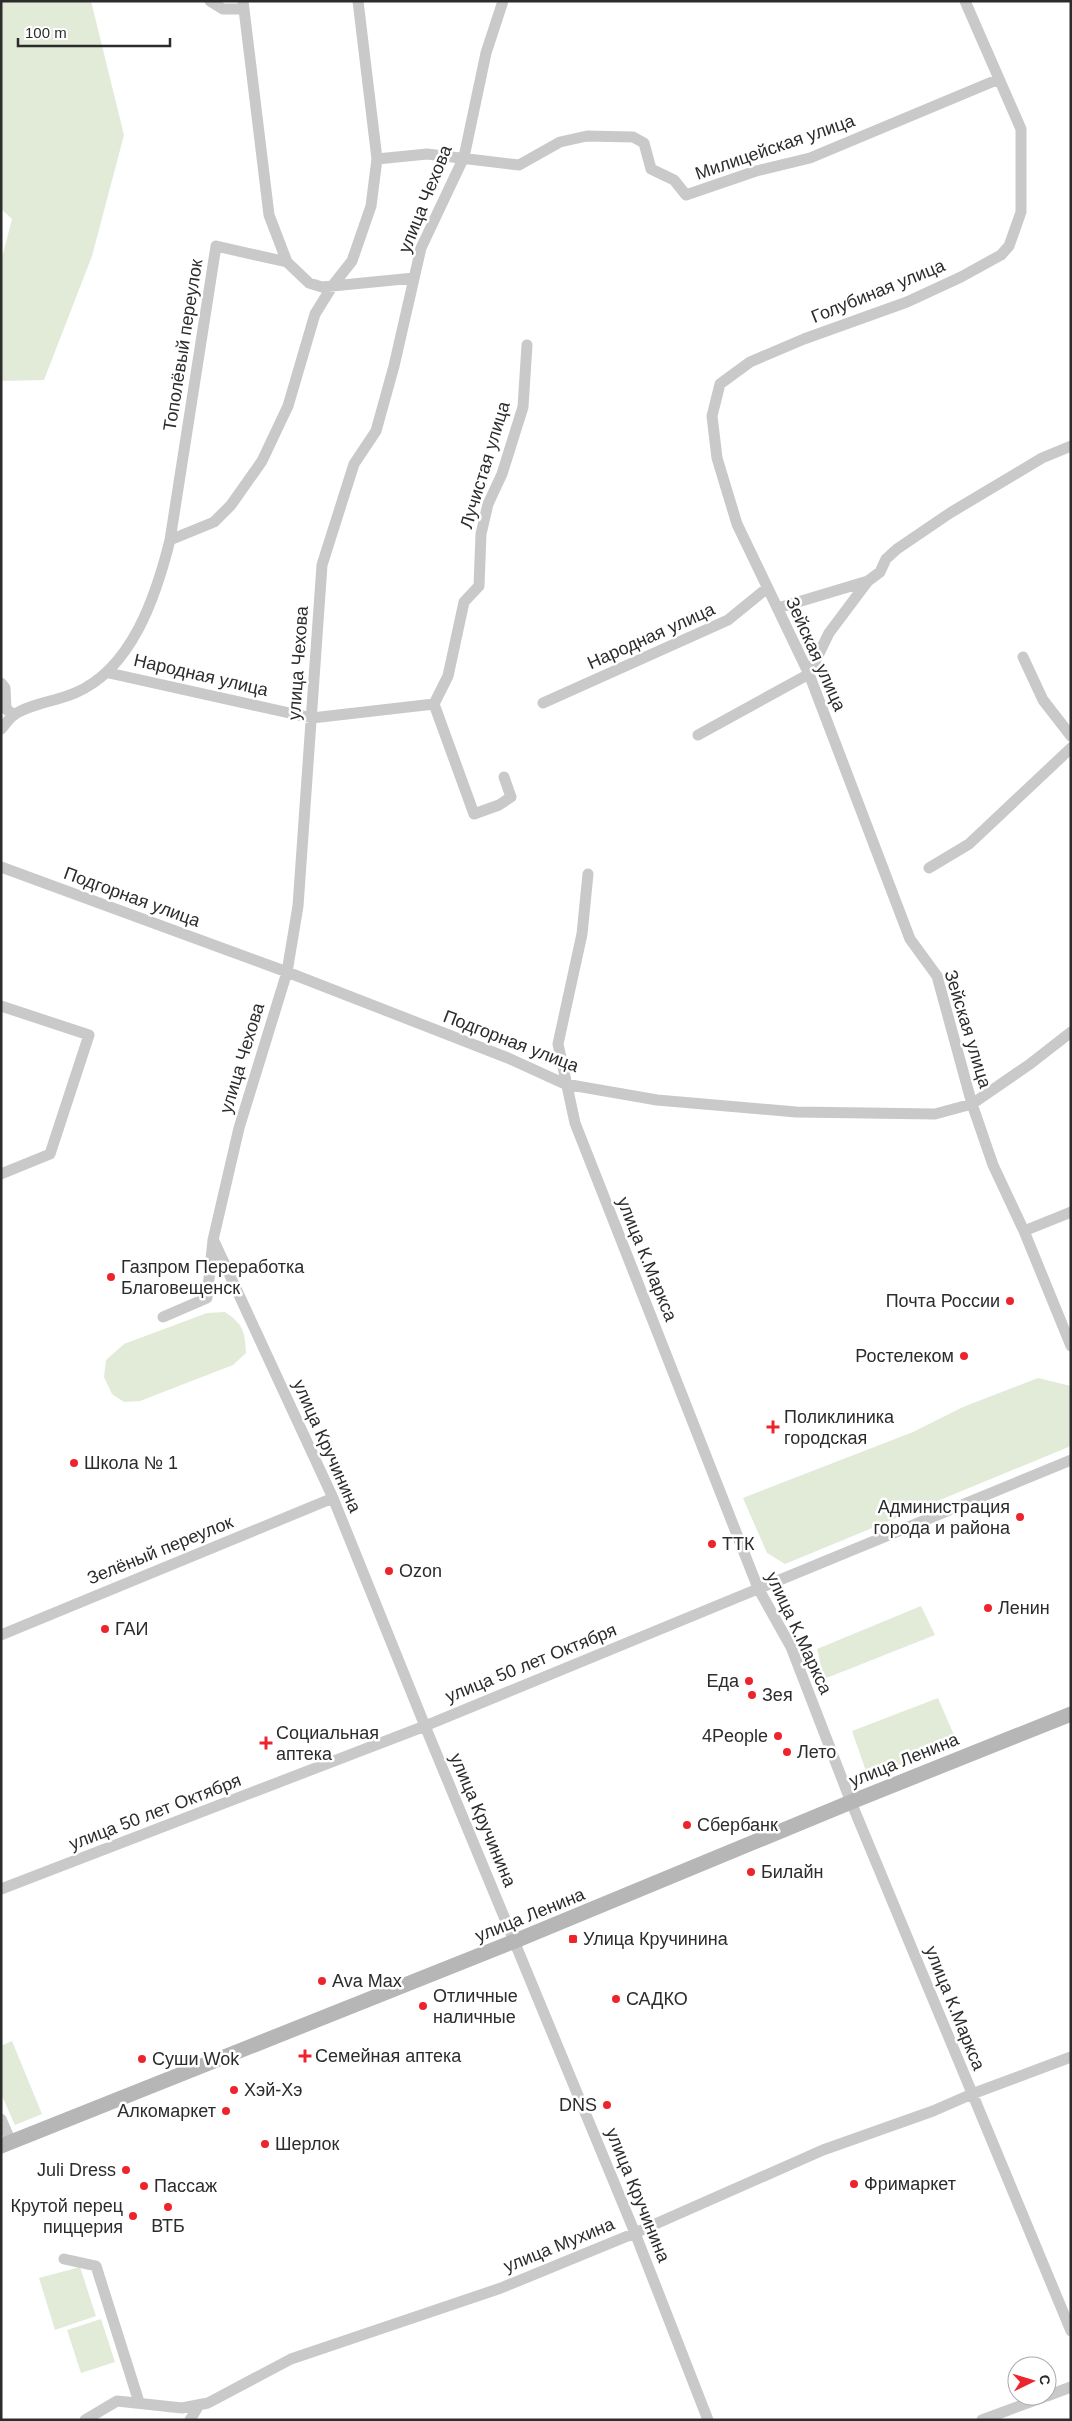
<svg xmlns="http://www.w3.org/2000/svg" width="1072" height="2421" font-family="Helvetica,sans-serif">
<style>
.green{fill:#e2ebd8}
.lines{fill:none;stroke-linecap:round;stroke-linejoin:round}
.street{stroke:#c9c9c9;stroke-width:11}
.secondary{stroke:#b6b6b6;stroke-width:15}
.poi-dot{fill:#ee242d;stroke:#fff;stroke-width:2}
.labels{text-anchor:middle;stroke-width:5;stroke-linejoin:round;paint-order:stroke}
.street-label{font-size:18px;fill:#2c2c2c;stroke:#fff}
.poi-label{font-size:18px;fill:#2c2c2c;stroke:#fff;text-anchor:start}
</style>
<rect width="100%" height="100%" fill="#fff"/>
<!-- green -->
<path class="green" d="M 1,1 L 91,1 L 124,135 L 92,256 L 44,380 L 1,381 L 1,261 L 12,219 L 1,209 Z
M 225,1312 C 243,1324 245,1331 246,1353 L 233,1365 L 140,1401 L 124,1402 L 112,1394 L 104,1377 L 106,1360 L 124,1344 L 207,1313 Z
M 1038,1378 L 1071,1386 L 1071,1446 L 785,1564 L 767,1553 L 743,1498 L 913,1432 L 963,1407 Z
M 921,1606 L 935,1635 L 824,1679 L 817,1649 Z
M 938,1698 L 957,1742 L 868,1777 L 852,1731 Z
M 12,2041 L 42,2114 L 15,2125 L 1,2094 L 1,2046 Z
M 80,2267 L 96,2316 L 55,2330 L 39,2278 Z
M 101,2319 L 115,2362 L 81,2373 L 67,2330 Z"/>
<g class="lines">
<!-- street -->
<path class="street" d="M 210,1 L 223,9 L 244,9
M 965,1 L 1021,129 L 1021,212 L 1009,246 L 1001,255 L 961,277 L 907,302 L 804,339 L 750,362 L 720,384 L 712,416 L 717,458 L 737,524 L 809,674 L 910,939 L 937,976 L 972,1104 L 993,1165 L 1024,1231 L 1071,1346
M 377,159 L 427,154 L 519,165 L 560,142 L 587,136 L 633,137 L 644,143 L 651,169 L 674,180 L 686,195 L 756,171 L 810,158 L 999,79
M 287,262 L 309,283 L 322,287 L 414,278
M 170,540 L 214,522 L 231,505 L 262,461 L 288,406 L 315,314 L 333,285 L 352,261 L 371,206 L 377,159 L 358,1
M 778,608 L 868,581
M 1023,657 L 1043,700 L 1071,736
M 109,673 L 312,718 L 434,704
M 1,683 L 5,688 L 6,709 L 14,715
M 543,703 L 728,620 L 766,589
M 1,729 C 5,725 9,718 14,715 C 29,704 57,701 75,693 C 132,669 156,596 170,540 L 216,246 L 287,262 L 269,215 L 243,1
M 698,735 L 809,674 L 829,633 L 868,581 L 880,572 L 886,559 L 897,549 L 950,513 L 1042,458 L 1071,446
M 504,777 L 511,797 L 499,805 L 474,814 L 434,704 L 448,676 L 464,602 L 479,586 L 481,534 L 488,504 L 502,474 L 523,407 L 527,345
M 1,867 L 287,972 L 508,1058 L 565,1084 L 657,1100 L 796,1112 L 935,1114 L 972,1104 L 1030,1064 L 1071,1032
M 929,868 L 969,844 L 1071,748
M 588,874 L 582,934 L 558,1044 L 575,1123 L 758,1588 L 791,1647 L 851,1802 L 1071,2331
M 1,1006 L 89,1035 L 50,1154 L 1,1174
M 1024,1231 L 1071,1212
M 214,1241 L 333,1498 L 425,1726 L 635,2233 L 708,2420
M 163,1317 L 207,1298 L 213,1240 L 239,1128 L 287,972 L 298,906 L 322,565 L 354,464 L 376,431 L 394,366 L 421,248 L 464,157 L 486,53 L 503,1
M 1,1635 L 333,1498
M 1,1889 L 425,1726 L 1071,1460
M 1,2119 L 11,2142
M 64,2259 L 96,2266 L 139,2402
M 1047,2396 L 1071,2387
M 85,2420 L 117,2401 L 182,2408 L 208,2403 L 291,2359 L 501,2288 L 635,2233 L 823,2150 L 933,2111 L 972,2094 L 1071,2057
M 190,2420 L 199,2405
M 982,2420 L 1046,2396"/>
<!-- secondary -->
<path class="secondary" d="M 1,2146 L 515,1941 L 851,1802 L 1071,1714"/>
</g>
<!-- markers -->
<g class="poi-dot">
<circle cx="111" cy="1277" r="5"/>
<circle cx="1010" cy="1301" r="5"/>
<circle cx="964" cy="1356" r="5"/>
<path d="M770.5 1419.5h5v5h5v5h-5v5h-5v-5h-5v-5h5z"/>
<circle cx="74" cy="1463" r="5"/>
<circle cx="1020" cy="1517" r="5"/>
<circle cx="712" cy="1544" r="5"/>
<circle cx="389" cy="1571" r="5"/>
<circle cx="988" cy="1608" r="5"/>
<circle cx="105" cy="1629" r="5"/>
<circle cx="749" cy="1681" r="5"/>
<circle cx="752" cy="1695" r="5"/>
<circle cx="778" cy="1736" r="5"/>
<path d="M263.5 1735.5h5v5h5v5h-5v5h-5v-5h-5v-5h5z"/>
<circle cx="787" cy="1752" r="5"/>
<circle cx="687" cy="1825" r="5"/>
<circle cx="751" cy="1872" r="5"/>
<rect x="568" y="1934" width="10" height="10" rx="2.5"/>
<circle cx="322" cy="1981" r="5"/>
<circle cx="616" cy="1999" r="5"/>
<circle cx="423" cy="2006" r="5"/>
<path d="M302.5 2048.5h5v5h5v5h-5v5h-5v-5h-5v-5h5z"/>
<circle cx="142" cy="2059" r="5"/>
<circle cx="234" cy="2090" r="5"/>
<circle cx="607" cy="2105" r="5"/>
<circle cx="226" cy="2111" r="5"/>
<circle cx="265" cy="2144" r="5"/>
<circle cx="126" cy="2170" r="5"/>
<circle cx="854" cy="2184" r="5"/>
<circle cx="144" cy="2186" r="5"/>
<circle cx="168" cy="2207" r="5"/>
<circle cx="133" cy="2216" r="5"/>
</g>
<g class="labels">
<!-- street labels -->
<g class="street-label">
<text transform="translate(775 147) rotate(-19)" y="6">Милицейская улица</text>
<text transform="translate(425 199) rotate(-68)" y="6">улица Чехова</text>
<text transform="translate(878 291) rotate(-22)" y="6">Голубиная улица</text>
<text transform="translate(183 345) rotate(-81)" y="6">Тополёвый переулок</text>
<text transform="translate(485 465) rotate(-73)" y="6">Лучистая улица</text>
<text transform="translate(651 636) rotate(-24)" y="6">Народная улица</text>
<text transform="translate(816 654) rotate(66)" y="6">Зейская улица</text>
<text transform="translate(298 663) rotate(-86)" y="6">улица Чехова</text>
<text transform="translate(201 675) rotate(13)" y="6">Народная улица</text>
<text transform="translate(132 897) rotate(20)" y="6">Подгорная улица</text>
<text transform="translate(968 1029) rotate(73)" y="6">Зейская улица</text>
<text transform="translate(511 1041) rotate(21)" y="6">Подгорная улица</text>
<text transform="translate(242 1058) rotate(-73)" y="6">улица Чехова</text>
<text transform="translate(647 1259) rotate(68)" y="6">улица К.Маркса</text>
<text transform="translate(327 1446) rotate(66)" y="6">улица Кручинина</text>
<text transform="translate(160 1550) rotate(-22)" y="6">Зелёный переулок</text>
<text transform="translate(799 1633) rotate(65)" y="6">улица К.Маркса</text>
<text transform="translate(531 1663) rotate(-22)" y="6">улица 50 лет Октября</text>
<text transform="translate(904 1760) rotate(-22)" y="6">улица Ленина</text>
<text transform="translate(155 1812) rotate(-21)" y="6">улица 50 лет Октября</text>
<text transform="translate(483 1820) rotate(67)" y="6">улица Кручинина</text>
<text transform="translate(530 1915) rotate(-22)" y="6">улица Ленина</text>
<text transform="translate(955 2008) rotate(68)" y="6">улица К.Маркса</text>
<text transform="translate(638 2195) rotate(68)" y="6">улица Кручинина</text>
<text transform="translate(559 2245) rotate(-22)" y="6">улица Мухина</text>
</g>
<!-- poi labels -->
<g class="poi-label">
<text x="121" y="1273">Газпром Переработка<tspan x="121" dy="21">Благовещенск</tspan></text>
<text x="1000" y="1307" text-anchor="end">Почта России</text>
<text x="954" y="1362" text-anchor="end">Ростелеком</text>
<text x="784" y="1423">Поликлиника<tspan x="784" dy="21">городская</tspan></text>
<text x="84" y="1469">Школа № 1</text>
<text x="1010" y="1513" text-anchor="end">Администрация<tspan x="1010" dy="21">города и района</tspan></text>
<text x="722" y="1550">ТТК</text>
<text x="399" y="1577">Ozon</text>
<text x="998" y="1614">Ленин</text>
<text x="115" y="1635">ГАИ</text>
<text x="739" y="1687" text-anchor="end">Еда</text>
<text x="762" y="1701">Зея</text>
<text x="276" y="1739">Социальная<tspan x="276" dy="21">аптека</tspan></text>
<text x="768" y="1742" text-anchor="end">4People</text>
<text x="797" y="1758">Лето</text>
<text x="697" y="1831">Сбербанк</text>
<text x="761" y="1878">Билайн</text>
<text x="583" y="1945">Улица Кручинина</text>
<text x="332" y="1987">Ava Max</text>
<text x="433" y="2002">Отличные<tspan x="433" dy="21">наличные</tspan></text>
<text x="626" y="2005">САДКО</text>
<text x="315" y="2062">Семейная аптека</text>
<text x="152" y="2065">Суши Wok</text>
<text x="244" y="2096">Хэй-Хэ</text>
<text x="597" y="2111" text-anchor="end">DNS</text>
<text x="216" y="2117" text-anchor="end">Алкомаркет</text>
<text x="275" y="2150">Шерлок</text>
<text x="116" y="2176" text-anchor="end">Juli Dress</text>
<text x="864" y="2190">Фримаркет</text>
<text x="154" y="2192">Пассаж</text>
<text x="123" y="2212" text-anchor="end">Крутой перец<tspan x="123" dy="21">пиццерия</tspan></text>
<text x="168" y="2232" text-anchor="middle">ВТБ</text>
</g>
</g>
<!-- border -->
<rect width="1072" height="2421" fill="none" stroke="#2c2c2c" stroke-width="5"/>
<!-- north arrow -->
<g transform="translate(1032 2381) rotate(85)"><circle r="24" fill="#ffffff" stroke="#ababab"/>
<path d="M0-4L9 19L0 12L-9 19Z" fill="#ee242d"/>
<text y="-8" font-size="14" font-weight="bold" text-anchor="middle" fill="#2c2c2c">С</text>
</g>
<!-- scale -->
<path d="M18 38v8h152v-8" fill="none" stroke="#2c2c2c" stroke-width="2.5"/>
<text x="25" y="38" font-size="15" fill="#2c2c2c" stroke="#ffffff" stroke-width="4" paint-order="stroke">100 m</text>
</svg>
